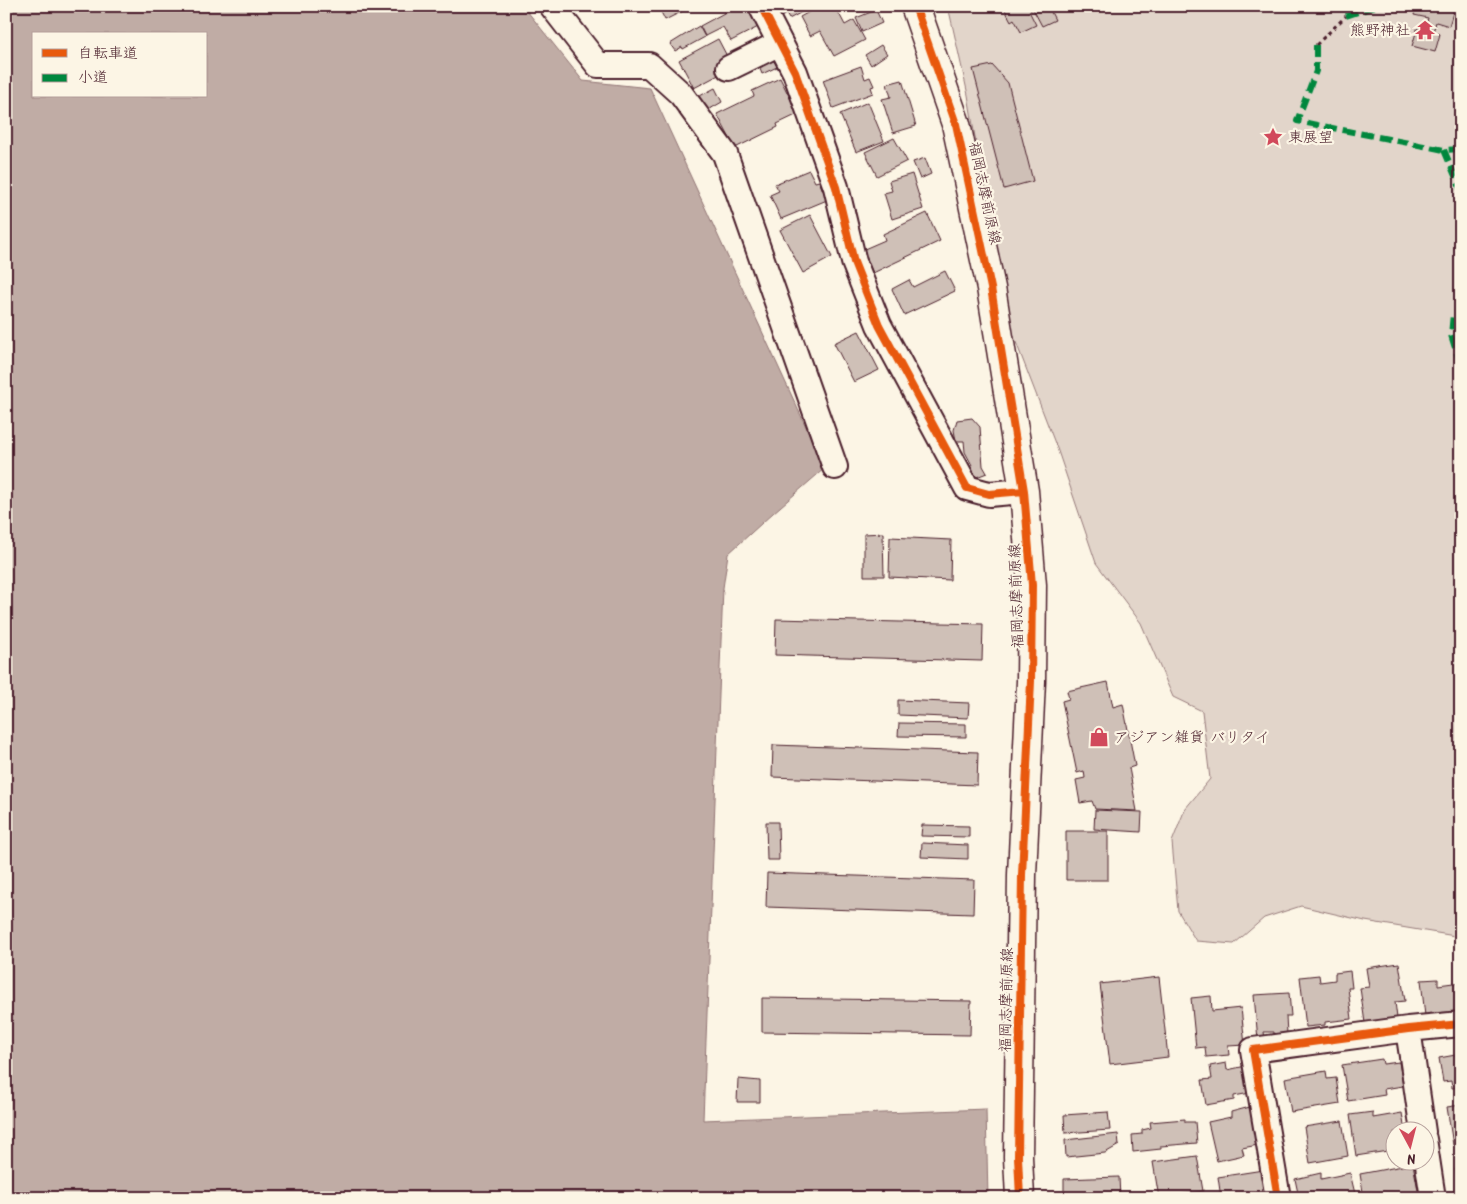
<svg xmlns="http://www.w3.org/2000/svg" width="1467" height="1204" font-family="Kalam,'Klee One',sans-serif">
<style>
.green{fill:#e2d5ca;stroke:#967a7a}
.water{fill:#c0aca5;stroke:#917474;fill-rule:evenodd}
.building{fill:#cfc0b7;stroke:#4a1f2b}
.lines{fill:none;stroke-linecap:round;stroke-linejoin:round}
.minor-casing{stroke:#4a1f2b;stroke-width:28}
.primary-casing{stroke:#4a1f2b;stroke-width:31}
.path{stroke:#4a1f2b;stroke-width:3;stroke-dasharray:4 4;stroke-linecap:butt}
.minor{stroke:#fcf5e5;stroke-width:24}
.primary{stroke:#fcf5e5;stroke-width:28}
.quiet{stroke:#00873e;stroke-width:6;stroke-dasharray:12 6;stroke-linecap:butt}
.cycleway-casing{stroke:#fcf5e5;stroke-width:11}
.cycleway{stroke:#e8590c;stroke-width:8}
.labels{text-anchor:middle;stroke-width:4.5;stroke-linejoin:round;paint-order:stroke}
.poi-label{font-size:15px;fill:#4a1f2b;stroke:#fcf5e5;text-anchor:start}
.street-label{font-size:15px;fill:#4a1f2b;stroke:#fcf5e5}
</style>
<rect width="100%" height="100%" fill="#fcf5e5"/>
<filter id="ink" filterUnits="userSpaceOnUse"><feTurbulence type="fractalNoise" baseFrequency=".02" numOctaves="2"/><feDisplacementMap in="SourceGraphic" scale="10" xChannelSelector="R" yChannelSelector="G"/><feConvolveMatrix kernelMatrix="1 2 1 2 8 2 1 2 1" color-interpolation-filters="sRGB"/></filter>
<g filter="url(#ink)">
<!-- green -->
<path class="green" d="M 948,6 L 1461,6 L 1461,937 L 1365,921 L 1301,906 L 1264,918 L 1234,944 L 1196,941 L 1178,911 L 1172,842 L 1185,809 L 1210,779 L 1202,711 L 1173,697 L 1141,623 L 1096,563 L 1058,451 L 1004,311 L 968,95 Z"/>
<!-- water -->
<path class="water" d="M 6,6 L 523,6 L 583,81 L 650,88 L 825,468 L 773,513 L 728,554 L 723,588 L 703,1120 L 986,1109 L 988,1198 L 6,1198 ZM 34,34 L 206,34 L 206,96 L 34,96 Z"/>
<!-- building -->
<path class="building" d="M 658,6 L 693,6 L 665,20 Z
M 737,6 L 752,6 L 762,25 L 731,41 L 723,27 L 705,36 L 700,26 Z
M 773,6 L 813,6 L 789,19 L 786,14 L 779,18 Z
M 820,6 L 835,6 L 845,25 L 854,20 L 865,40 L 834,56 L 820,31 L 810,36 L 800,17 Z
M 1003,6 L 1048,6 L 1055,20 L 1042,26 L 1033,9 L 1029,11 L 1036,25 L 1021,32 L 1014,19 L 1011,21 Z
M 1416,6 L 1455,6 L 1449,26 L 1436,22 L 1433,32 L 1440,34 L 1435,52 L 1412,46 L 1418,26 L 1425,28 L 1428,18 L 1414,15 Z
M 876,10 L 882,23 L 862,32 L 856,18 Z
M 699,26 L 705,37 L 683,49 L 682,47 L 675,51 L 670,44 Z
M 718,39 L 729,60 L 726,71 L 694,88 L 679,60 Z
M 881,45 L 887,54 L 871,65 L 865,55 Z
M 772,57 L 777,67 L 762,74 L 758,64 Z
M 992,65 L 1008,83 L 1033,181 L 1004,189 L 973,69 Z
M 861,66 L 865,79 L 870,77 L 874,86 L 871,87 L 873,93 L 833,108 L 823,80 Z
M 780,78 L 798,114 L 777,124 L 778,127 L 735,148 L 717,114 L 754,96 L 752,91 Z
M 902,80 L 916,126 L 893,133 L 882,99 L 891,97 L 887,84 Z
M 715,88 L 722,102 L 703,113 L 696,98 Z
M 868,102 L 884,141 L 856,152 L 840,114 Z
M 894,138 L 907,161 L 877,176 L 865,152 Z
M 925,158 L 931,174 L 920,179 L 913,162 Z
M 809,170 L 815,182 L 819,181 L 827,200 L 781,219 L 770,195 L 779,191 L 775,184 Z
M 912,174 L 923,209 L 892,219 L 884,193 L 892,191 L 889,181 Z
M 927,213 L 940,241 L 873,273 L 862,250 L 885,240 L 883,234 Z
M 810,215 L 832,257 L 803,273 L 780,230 Z
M 945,271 L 955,291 L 904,315 L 892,289 L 909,280 L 913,287 Z
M 859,331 L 879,370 L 854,382 L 834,343 Z
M 972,418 L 980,427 L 983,466 L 987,473 L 974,478 L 970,467 L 972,465 L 965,452 L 964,441 L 956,441 L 954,430 L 957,420 Z
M 883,533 L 884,576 L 864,576 L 864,534 Z
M 890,537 L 951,540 L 950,580 L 889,577 Z
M 776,619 L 983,624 L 982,661 L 775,655 Z
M 1108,682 L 1113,707 L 1123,704 L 1135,766 L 1129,768 L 1137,811 L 1095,809 L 1092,801 L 1080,803 L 1076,780 L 1085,778 L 1084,771 L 1077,773 L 1062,701 L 1069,699 L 1067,691 Z
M 898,700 L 969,703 L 968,718 L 898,715 Z
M 899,723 L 966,724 L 966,737 L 898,736 Z
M 773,745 L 978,752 L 977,785 L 772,777 Z
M 1095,810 L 1142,812 L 1141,832 L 1094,829 Z
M 766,822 L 778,822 L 779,860 L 767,860 Z
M 922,825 L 969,826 L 969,837 L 921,836 Z
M 1066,831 L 1108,831 L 1108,880 L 1066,880 Z
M 922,843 L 968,845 L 968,859 L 921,857 Z
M 767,873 L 974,880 L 973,914 L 766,907 Z
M 1399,963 L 1405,1001 L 1395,1002 L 1397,1018 L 1365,1023 L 1360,988 L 1369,987 L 1366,968 Z
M 1350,971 L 1352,988 L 1348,988 L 1352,1019 L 1325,1022 L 1325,1025 L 1306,1027 L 1300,977 L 1319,975 L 1320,982 L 1335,980 L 1335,973 Z
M 1159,977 L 1168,1057 L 1110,1064 L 1100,984 Z
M 1438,979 L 1438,985 L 1461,982 L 1461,1016 L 1425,1016 L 1421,980 Z
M 1289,993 L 1291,1016 L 1286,1016 L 1287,1034 L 1274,1035 L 1274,1032 L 1264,1032 L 1265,1039 L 1258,1040 L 1254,995 Z
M 1211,996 L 1212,1011 L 1241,1008 L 1245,1045 L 1228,1046 L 1229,1055 L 1206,1057 L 1205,1047 L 1196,1048 L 1191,998 Z
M 762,998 L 971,1001 L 970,1035 L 762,1032 Z
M 1461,1054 L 1461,1087 L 1452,1088 L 1451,1081 L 1443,1082 L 1439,1058 Z
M 1382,1059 L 1383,1064 L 1399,1062 L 1403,1086 L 1384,1089 L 1385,1095 L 1348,1101 L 1342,1065 Z
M 1226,1063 L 1227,1070 L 1246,1066 L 1250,1093 L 1234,1096 L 1234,1100 L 1206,1105 L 1202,1080 L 1212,1079 L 1210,1066 Z
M 1326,1071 L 1327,1079 L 1336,1078 L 1340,1104 L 1291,1112 L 1285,1078 Z
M 738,1079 L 760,1081 L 760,1102 L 737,1102 Z
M 1461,1105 L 1461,1144 L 1453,1145 L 1447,1107 Z
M 1250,1107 L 1258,1145 L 1242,1148 L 1244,1155 L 1217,1161 L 1208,1122 L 1231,1117 L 1231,1112 Z
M 1108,1112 L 1110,1130 L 1065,1133 L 1064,1115 Z
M 1373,1112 L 1373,1118 L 1402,1113 L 1405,1132 L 1394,1132 L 1394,1150 L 1356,1156 L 1350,1115 Z
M 1185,1119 L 1185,1122 L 1195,1122 L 1197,1143 L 1161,1146 L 1161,1149 L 1133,1152 L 1132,1135 L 1142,1134 L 1142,1130 L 1151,1128 L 1150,1122 Z
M 1342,1121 L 1348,1156 L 1310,1163 L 1304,1127 Z
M 1118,1134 L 1119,1145 L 1105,1153 L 1066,1157 L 1065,1140 Z
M 1197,1156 L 1203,1191 L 1159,1198 L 1153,1162 Z
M 1413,1164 L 1419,1195 L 1402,1198 L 1364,1198 L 1360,1174 Z
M 1461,1168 L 1461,1187 L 1459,1187 L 1455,1169 Z
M 1263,1170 L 1268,1198 L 1221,1198 L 1218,1177 Z
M 1321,1173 L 1321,1179 L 1350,1173 L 1356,1198 L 1299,1198 L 1295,1179 Z
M 1119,1177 L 1120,1198 L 1064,1198 L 1064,1179 Z"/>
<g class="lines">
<defs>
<path id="minor" d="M 552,6 L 598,65 L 649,65 L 681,94 L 725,154 L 835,467
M 761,6 L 795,72 L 836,187 L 854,262 L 879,325 L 967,488 L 989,494 L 1024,491
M 729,68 L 780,43
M 1408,1029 L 1423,1132
M 1424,1139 L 1433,1198
M 1278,1198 L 1253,1050 L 1408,1029 L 1461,1024"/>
<path id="primary" d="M 915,6 L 956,124 L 991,288 L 1024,491 L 1032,585 L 1031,681 L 1022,875 L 1018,1157 L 1020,1198"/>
</defs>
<!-- minor casing -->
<use href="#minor" class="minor-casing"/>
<!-- primary casing -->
<use href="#primary" class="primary-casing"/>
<!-- path -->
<path class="path" d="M 1316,45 L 1346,16"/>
<!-- minor -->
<use href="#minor" class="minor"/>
<!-- primary -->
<use href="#primary" class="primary"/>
<!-- quiet -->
<path class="quiet" d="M 1346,16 L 1376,6
M 1316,45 L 1316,71 L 1297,121 L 1444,150 L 1461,149
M 1444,150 L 1461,190
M 1460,364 L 1451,335 L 1453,314 L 1461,310"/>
<defs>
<path id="cycleway" d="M 761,6 L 795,72 L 836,187 L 854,262 L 879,325 L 967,488 L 989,494 L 1024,491
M 915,6 L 956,124 L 991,288 L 1024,491 L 1032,585 L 1031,681 L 1022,875 L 1018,1157 L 1020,1198
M 1278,1198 L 1253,1050 L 1408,1029 L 1461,1024"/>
</defs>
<!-- cycleway casing -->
<use href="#cycleway" class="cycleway-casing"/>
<!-- cycleway -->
<use href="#cycleway" class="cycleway"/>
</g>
</g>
<!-- icons -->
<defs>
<symbol id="temple-bare" viewBox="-9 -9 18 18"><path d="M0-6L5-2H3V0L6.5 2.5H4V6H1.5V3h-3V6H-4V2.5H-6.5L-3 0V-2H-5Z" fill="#d1495b" stroke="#fcf5e5" stroke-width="2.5" paint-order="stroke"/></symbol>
<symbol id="sight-bare" viewBox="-9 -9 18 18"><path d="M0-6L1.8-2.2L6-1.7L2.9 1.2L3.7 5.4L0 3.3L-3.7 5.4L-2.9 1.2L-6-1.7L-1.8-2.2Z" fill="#d1495b" stroke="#fcf5e5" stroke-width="2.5" paint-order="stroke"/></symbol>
<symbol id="shop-bare" viewBox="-9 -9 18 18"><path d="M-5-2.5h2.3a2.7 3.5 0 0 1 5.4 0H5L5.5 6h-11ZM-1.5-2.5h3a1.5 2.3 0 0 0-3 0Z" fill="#d1495b" stroke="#fcf5e5" stroke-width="2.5" paint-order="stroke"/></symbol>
</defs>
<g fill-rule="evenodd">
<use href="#temple-bare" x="1411" y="16" width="28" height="28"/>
<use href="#sight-bare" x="1259" y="123" width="28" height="28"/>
<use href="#shop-bare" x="1085" y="723" width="28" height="28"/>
</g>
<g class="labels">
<!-- poi labels -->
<g class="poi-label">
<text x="1410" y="35" text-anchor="end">熊野神社</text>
<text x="1288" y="142">東展望</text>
<text x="1114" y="742">アジアン雑貨 バリタイ</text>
</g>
<!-- street labels -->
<g class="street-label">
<text transform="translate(985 193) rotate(78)" y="5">福岡志摩前原線</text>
<text transform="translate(1016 596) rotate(-92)" y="5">福岡志摩前原線</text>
<text transform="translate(1006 1000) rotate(-89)" y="5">福岡志摩前原線</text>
</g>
</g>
<!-- margin -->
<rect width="1467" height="1204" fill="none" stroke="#fcf5e5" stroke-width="25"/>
<rect x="12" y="12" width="1442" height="1179" fill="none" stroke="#4a1f2b" stroke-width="2" filter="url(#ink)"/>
<!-- legend -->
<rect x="32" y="32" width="175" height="65" fill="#fcf5e5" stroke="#b59f9b"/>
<rect x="42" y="49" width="25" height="8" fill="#e8590c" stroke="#b59f9b"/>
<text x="78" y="58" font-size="15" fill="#4a1f2b">自転車道</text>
<rect x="42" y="74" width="25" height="8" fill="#00873e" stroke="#b59f9b"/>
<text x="78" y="82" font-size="15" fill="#4a1f2b">小道</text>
<!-- north arrow -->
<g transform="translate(1410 1146) rotate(173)"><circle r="24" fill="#fcf5e5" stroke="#b59f9b"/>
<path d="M0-4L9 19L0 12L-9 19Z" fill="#d1495b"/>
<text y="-8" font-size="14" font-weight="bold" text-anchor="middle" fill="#4a1f2b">N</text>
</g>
</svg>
